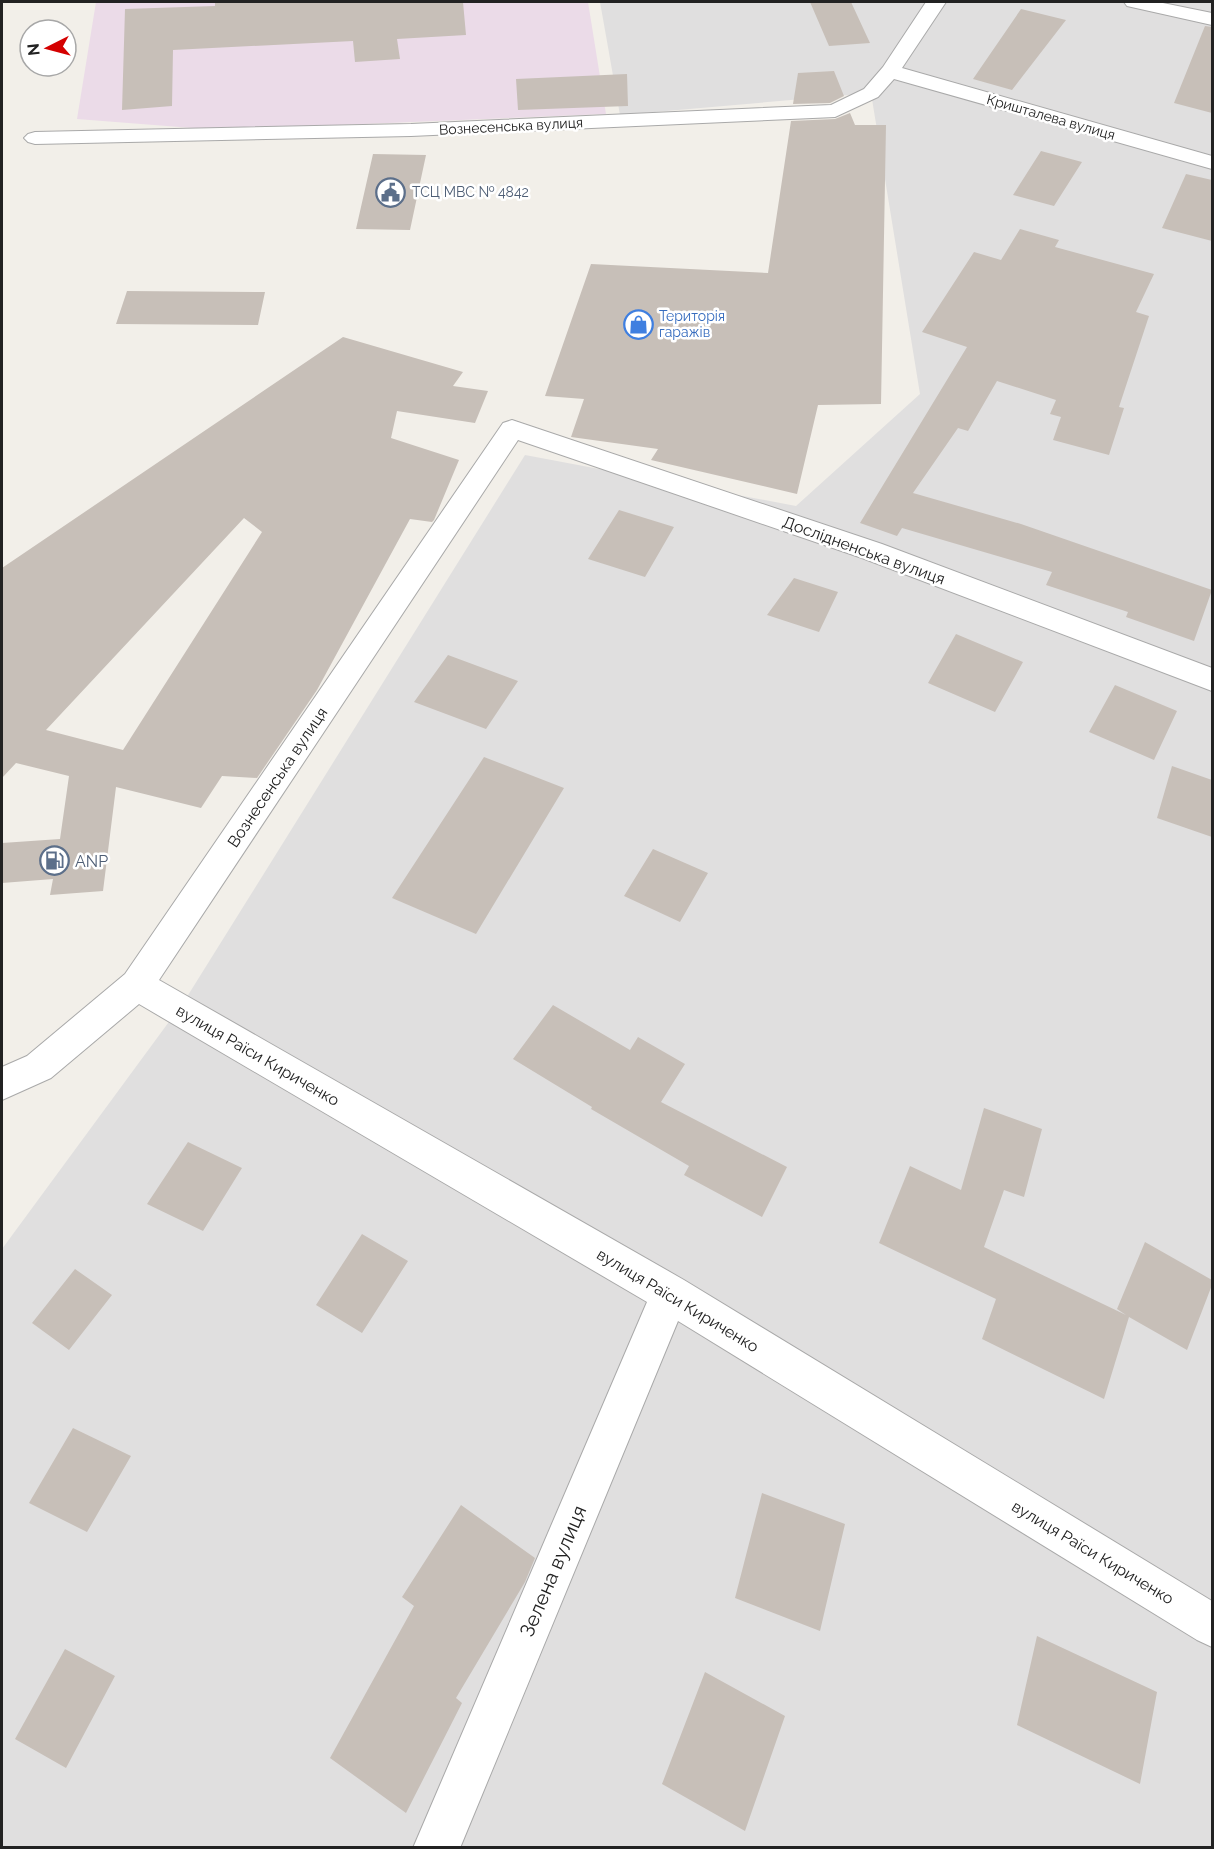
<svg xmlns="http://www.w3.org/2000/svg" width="1214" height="1849" font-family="Raleway,sans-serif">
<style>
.residential{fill:#e0dfdf}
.industrial{fill:#ebdbe8}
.building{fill:#c7bfb8;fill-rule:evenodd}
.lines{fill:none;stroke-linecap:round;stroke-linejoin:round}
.minor-casing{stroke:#a9a9a9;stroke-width:2}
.minor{fill:#fff;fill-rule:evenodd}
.labels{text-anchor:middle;stroke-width:5;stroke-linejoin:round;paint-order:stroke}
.far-street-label{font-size:14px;fill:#222;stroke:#fff}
.far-service-label{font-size:14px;fill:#4e5e75;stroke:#fff;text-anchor:start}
.far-shop-label{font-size:14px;fill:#366cbe;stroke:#fff;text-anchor:start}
.street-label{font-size:16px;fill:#222;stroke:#fff}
.service-label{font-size:16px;fill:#4e5e75;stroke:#fff;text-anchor:start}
.near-street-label{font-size:20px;fill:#222;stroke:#fff}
</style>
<rect width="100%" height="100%" fill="#f2efe9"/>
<!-- residential -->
<path class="residential" d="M 600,2 L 1212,2 L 1212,1847 L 2,1848 L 2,1249 L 185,1000 L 525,455 L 796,506 L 920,394 L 871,93 L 620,115 Z"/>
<!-- industrial -->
<path class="industrial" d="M 96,2 L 588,2 L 606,114 L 218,130 L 77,119 Z"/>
<!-- building -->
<path class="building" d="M 215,2 L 463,2 L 466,35 L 397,39 L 400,59 L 355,62 L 353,41 L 173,50 L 172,106 L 122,110 L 125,9 L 215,6 Z
M 810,2 L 851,2 L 870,43 L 829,46 Z
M 1021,9 L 1066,20 L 1012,90 L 973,79 Z
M 1205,26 L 1212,27 L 1212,113 L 1174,103 Z
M 834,71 L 844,96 L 830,103 L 793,104 L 798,73 Z
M 627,74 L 628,106 L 518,110 L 516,79 Z
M 850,113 L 855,125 L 886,125 L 881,404 L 818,405 L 797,494 L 651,460 L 658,449 L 571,437 L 584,399 L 545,396 L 591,264 L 768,273 L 791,121 L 835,119 Z
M 1041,151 L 1082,162 L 1054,206 L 1013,195 Z
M 373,154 L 426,155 L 410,230 L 356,229 Z
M 1186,174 L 1212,180 L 1212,241 L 1162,228 Z
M 1020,229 L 1059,240 L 1055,247 L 1154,274 L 1136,312 L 1149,316 L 1119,407 L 1124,408 L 1109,455 L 1053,440 L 1061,417 L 1050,414 L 1056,400 L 997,381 L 968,431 L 958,428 L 913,493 L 1021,524 L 1212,590 L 1194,641 L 1126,617 L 1128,612 L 1046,585 L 1052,572 L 902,528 L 897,536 L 860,523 L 967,347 L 922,332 L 974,252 L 1001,260 Z
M 127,291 L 265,292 L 258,325 L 116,324 Z
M 343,337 L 463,372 L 453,386 L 488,391 L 475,423 L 397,411 L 391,438 L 459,460 L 434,520 L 432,522 L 410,519 L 317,690 L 257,778 L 222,776 L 201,808 L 116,787 L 103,891 L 50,895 L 53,879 L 2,883 L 2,843 L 60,839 L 69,776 L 16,763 L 2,778 L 2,568 ZM 244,518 L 262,532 L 123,750 L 46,730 Z
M 619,510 L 674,527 L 645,577 L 588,559 Z
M 794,578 L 838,592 L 819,632 L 767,615 Z
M 956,634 L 1023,662 L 995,712 L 928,683 Z
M 448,655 L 518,681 L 486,729 L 414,702 Z
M 1115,685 L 1177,711 L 1154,760 L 1089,732 Z
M 484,757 L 564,788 L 476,934 L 392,898 Z
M 1172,766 L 1212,780 L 1212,837 L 1157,818 Z
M 653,849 L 708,873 L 680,922 L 624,896 Z
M 553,1005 L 630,1050 L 638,1037 L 685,1064 L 661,1102 L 787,1167 L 762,1217 L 684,1175 L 689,1166 L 591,1109 L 592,1107 L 513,1059 Z
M 984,1108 L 1042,1129 L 1024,1197 L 1004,1190 L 984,1247 L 1126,1315 L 1117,1309 L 1145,1242 L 1212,1280 L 1212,1285 L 1187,1350 L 1129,1317 L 1104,1399 L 982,1339 L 996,1299 L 879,1243 L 910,1166 L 961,1190 Z
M 188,1142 L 242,1168 L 203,1231 L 147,1204 Z
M 362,1234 L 408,1261 L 362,1333 L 316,1305 Z
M 75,1269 L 112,1295 L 69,1350 L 32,1323 Z
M 73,1428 L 131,1456 L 87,1532 L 29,1503 Z
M 762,1493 L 845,1524 L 820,1631 L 735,1598 Z
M 461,1505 L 535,1558 L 525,1582 L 456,1698 L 462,1703 L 406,1813 L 330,1758 L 414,1606 L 402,1597 Z
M 1037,1636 L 1157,1692 L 1140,1784 L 1017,1725 Z
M 65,1649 L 115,1676 L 66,1768 L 15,1739 Z
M 705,1672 L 785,1716 L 745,1831 L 662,1784 Z"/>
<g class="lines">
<defs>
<path id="minor" d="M 926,2 L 946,2 L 902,68 L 1212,156 L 1212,169 L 894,79 L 878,97 L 835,117 L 411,136 L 35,144 L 28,142 L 24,138 L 28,134 L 35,132 L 411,124 L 831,105 L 864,89 L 883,67 Z
M 1124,2 L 1158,2 L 1212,13 L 1212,25 L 1127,6 Z
M 512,420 L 882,544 L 1212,668 L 1212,691 L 862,558 L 518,440 L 159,980 L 684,1280 L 1212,1601 L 1212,1647 L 1197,1640 L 678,1321 L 460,1848 L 413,1848 L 647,1302 L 139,1004 L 51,1078 L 2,1100 L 2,1067 L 27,1056 L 125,974 L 503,423 Z"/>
</defs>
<!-- minor casing -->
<use href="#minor" class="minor-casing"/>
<!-- minor -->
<use href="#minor" class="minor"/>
</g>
<!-- icons -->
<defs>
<symbol id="civic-ring" viewBox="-11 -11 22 22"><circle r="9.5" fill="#fff" stroke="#5c6f8a" stroke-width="1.5"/><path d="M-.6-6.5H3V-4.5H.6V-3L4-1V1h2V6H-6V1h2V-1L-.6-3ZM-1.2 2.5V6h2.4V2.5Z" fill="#5c6f8a"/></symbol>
<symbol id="shop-ring" viewBox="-11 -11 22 22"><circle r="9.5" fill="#fff" stroke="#3f7fe0" stroke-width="1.5"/><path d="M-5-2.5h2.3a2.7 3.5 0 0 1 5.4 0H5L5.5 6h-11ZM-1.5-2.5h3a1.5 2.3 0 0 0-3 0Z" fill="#3f7fe0"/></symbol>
<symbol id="fuel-ring" viewBox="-11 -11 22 22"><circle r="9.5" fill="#fff" stroke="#5c6f8a" stroke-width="1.5"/><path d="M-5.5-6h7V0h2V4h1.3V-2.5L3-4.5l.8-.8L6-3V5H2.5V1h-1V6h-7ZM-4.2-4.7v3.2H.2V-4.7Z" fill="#5c6f8a"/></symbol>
</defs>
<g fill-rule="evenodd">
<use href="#civic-ring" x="374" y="176" width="33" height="33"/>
<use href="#shop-ring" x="622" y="308" width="33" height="33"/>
<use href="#fuel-ring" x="38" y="844" width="33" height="33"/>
</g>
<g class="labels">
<!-- far-street labels -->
<g class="far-street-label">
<text transform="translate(1051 117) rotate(16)" y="5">Кришталева вулиця</text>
<text transform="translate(511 126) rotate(-3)" y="5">Вознесенська вулиця</text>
</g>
<!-- far-service labels -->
<g class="far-service-label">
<text x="412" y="197">ТСЦ МВС № 4842</text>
</g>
<!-- far-shop labels -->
<g class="far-shop-label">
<text x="659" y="321">Територія<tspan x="659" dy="16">гаражів</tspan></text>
</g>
<!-- street labels -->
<g class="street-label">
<text transform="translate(864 550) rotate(20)" y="6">Дослідненська вулиця</text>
<text transform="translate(277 777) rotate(-56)" y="6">Вознесенська вулиця</text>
<text transform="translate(258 1055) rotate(30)" y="6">вулиця Раїси Кириченко</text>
<text transform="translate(678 1300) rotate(31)" y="6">вулиця Раїси Кириченко</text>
<text transform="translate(1093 1552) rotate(31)" y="6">вулиця Раїси Кириченко</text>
</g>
<!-- service labels -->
<g class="service-label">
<text x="75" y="867">ANP</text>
</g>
<!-- near-street labels -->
<g class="near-street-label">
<text transform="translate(553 1571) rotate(-67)" y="7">Зелена вулиця</text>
</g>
</g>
<!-- border -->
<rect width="1214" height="1849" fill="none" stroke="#222222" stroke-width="6"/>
<!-- north arrow -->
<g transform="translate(48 48) rotate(264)"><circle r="28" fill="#ffffff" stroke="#a7a7a7" stroke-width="1.5"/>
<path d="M0-4.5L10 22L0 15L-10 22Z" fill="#d40000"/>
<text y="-9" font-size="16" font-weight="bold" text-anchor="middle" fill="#222222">N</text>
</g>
</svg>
